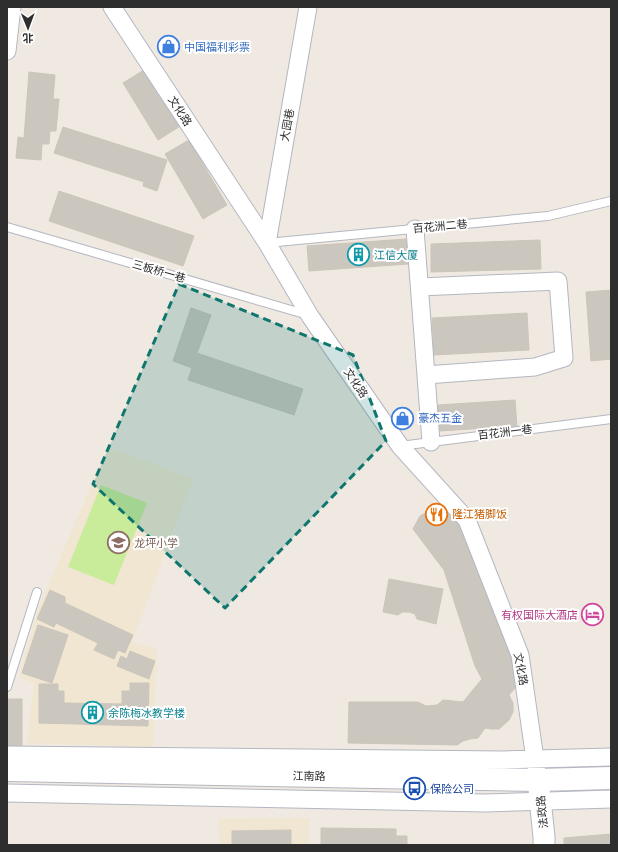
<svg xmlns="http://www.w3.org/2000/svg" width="618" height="852" font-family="Arial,'Noto Sans SC',sans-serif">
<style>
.education{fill:#f0e6d1}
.pitch{fill:#c9ec9a}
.building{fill:#cbc7bf;stroke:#cbc5ba}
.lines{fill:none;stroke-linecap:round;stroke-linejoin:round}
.service-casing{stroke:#b4b7c1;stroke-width:10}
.minor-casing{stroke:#b4b7c1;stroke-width:19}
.tertiary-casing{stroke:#b4b7c1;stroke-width:23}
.secondary-casing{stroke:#b4b7c1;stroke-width:24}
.service{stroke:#fff;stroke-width:8}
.minor{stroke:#fff;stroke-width:17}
.tertiary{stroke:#fff;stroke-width:21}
.secondary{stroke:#fff;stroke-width:22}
.marked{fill:#0f766e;fill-opacity:0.2;stroke:#0f766e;stroke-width:3;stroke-dasharray:8 5;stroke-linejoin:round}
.labels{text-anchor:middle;stroke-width:4;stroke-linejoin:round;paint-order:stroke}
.shop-label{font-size:11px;fill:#366cbe;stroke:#fff;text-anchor:start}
.street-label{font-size:11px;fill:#2e2e2e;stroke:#fff}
.culture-label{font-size:11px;fill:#0d838f;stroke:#fff;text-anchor:start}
.food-label{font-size:11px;fill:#c56008;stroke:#fff;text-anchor:start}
.education-label{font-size:11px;fill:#785e54;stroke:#fff;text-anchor:start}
.hotel-label{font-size:11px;fill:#b23c85;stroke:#fff;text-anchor:end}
.transit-label{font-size:11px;fill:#164399;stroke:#fff;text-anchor:start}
</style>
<rect width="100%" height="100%" fill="#efe9e1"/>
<!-- education -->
<path class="education" d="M 108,447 L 193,479 L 132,642 L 157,649 L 153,747 L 27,743 L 34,684 L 19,676 L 39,607 Z
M 309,818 L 309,845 L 220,845 L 218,819 Z"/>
<!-- pitch -->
<path class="pitch" d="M 101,485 L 147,503 L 114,585 L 68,567 Z"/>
<!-- building -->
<path class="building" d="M 147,68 L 182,125 L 158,140 L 123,83 Z
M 29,72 L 55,75 L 53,99 L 59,99 L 56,131 L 50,131 L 49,144 L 42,144 L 41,160 L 16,158 L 18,137 L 24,138 Z
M 63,127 L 167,160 L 157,191 L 143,186 L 144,182 L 54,153 Z
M 189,140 L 227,205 L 203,219 L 165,154 Z
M 59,191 L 194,236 L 183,266 L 49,221 Z
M 406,239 L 408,264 L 309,271 L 307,246 Z
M 540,240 L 541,269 L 431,272 L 431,244 Z
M 611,290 L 611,359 L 591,361 L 586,292 Z
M 191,308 L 211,315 L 197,353 L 303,389 L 294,415 L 188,380 L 192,368 L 173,361 Z
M 527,313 L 529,350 L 434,355 L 432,318 Z
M 515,400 L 517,426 L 440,431 L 438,405 Z
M 443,503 L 466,535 L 464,540 L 466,544 L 471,544 L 516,666 L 516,687 L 509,695 L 513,703 L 513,712 L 509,720 L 499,729 L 491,729 L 485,728 L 478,738 L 470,739 L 463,741 L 457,745 L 348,743 L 349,702 L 418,702 L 426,706 L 437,705 L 443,700 L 463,702 L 482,679 L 475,666 L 444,570 L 413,529 L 420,516 Z
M 389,579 L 443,589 L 436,624 L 417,619 L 415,614 L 409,612 L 402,612 L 398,615 L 383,612 Z
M 50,590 L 65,597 L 65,603 L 133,635 L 125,653 L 118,650 L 114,659 L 94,650 L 98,643 L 56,623 L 54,627 L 37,619 Z
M 38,625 L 68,635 L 52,683 L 22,673 Z
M 130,651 L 155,661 L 149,679 L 117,666 L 121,656 L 127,659 Z
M 130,683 L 149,683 L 148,726 L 39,723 L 39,684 L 58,684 L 58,691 L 64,691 L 64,703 L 122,704 L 122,691 L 130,691 Z
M 7,699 L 22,699 L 22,749 L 7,749 Z
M 321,828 L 396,829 L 396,836 L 407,836 L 407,845 L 321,845 Z
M 291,830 L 291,845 L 232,845 L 232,831 Z
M 611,834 L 611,845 L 564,845 L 564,838 Z"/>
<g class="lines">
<defs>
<path id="service" d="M 7,227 L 308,315
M 267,243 L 548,216 L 611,201
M 400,446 L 611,419
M 7,687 L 37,592"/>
<path id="minor" d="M 112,7 L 267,243 L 310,316 L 400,446 L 467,520 L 520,655 L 538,780
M 7,51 L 12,7
M 415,229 L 431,442
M 267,243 L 308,7
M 420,287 L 558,281 L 564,358 L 535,367 L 426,375
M 7,755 L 503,760 L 611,757
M 7,793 L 485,803 L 611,799"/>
<path id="tertiary" d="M 538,780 L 544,837 L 544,845"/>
<path id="secondary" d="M 7,770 L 538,780 L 611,778"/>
</defs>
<!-- service casing -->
<use href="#service" class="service-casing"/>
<!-- minor casing -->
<use href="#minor" class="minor-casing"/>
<!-- tertiary casing -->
<use href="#tertiary" class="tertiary-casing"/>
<!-- secondary casing -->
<use href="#secondary" class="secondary-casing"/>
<!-- service -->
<use href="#service" class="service"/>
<!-- minor -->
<use href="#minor" class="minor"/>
<!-- tertiary -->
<use href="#tertiary" class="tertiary"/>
<!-- secondary -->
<use href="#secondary" class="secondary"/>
</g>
<!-- marked area -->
<path class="marked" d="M 179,284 L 353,355 L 386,441 L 225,608 L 93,484 Z"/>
<!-- icons -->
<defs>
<symbol id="shop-ring" viewBox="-11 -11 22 22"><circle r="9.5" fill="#fff" stroke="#3f7fe0" stroke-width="1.5"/><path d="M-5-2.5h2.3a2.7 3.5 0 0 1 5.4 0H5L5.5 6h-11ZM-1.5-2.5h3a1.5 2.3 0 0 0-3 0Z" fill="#3f7fe0"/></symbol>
<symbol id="building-ring" viewBox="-11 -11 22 22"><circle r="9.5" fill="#fff" stroke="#0f9aa8" stroke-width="1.5"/><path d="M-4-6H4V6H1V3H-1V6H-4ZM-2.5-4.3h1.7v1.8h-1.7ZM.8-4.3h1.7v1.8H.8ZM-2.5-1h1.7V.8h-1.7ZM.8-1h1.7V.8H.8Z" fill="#0f9aa8"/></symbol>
<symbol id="restaurant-ring" viewBox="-11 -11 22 22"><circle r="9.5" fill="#fff" stroke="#e8710a" stroke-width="1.5"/><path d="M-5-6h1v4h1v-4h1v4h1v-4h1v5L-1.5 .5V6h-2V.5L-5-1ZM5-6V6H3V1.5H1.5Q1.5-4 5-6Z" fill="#e8710a"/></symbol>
<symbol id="school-ring" viewBox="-11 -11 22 22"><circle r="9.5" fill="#fff" stroke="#8d6e63" stroke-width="1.5"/><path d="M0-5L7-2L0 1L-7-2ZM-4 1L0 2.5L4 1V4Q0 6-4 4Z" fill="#8d6e63"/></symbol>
<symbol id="hotel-ring" viewBox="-11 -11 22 22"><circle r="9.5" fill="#fff" stroke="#d1479c" stroke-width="1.5"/><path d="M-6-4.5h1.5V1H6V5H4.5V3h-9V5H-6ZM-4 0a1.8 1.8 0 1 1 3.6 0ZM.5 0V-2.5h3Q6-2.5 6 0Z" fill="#d1479c"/></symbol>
<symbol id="bus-ring" viewBox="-11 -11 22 22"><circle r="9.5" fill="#fff" stroke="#1a4fb4" stroke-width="1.5"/><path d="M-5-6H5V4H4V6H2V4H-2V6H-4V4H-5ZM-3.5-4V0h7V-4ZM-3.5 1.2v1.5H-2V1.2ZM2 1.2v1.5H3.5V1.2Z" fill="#1a4fb4"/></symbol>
</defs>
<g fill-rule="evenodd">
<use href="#shop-ring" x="156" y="34" width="25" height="25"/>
<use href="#building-ring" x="346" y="242" width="25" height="25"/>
<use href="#shop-ring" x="390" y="406" width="25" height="25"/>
<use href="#restaurant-ring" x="424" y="502" width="25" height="25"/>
<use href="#school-ring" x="106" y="530" width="25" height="25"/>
<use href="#hotel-ring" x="580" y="602" width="25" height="25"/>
<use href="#building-ring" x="80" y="700" width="25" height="25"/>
<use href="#bus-ring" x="402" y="776" width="25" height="25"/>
</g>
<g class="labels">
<!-- shop labels -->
<g class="shop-label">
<text x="184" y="51">中国福利彩票</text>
<text x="418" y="422">豪杰五金</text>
</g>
<!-- street labels -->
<g class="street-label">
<text transform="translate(180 111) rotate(57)" y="4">文化路</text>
<text transform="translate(287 125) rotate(-80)" y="4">大园巷</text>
<text transform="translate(440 226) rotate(-5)" y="4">百花洲二巷</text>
<text transform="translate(159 271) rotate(16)" y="4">三板桥一巷</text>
<text transform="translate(356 383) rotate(56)" y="4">文化路</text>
<text transform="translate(505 432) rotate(-7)" y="4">百花洲一巷</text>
<text transform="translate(521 669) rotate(79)" y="4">文化路</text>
<text transform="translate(309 776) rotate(1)" y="4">江南路</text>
<text transform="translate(542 812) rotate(-96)" y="4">法政路</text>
</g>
<!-- culture labels -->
<g class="culture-label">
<text x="374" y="259">江信大厦</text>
<text x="108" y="717">余陈梅冰教学楼</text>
</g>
<!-- food labels -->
<g class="food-label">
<text x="452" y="518">隆江猪脚饭</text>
</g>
<!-- education labels -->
<g class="education-label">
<text x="134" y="547">龙坪小学</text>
</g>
<!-- hotel labels -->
<g class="hotel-label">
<text x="578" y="619">有权国际大酒店</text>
</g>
<!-- transit labels -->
<g class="transit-label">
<text x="430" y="793">保险公司</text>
</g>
</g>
<!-- border -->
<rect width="618" height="852" fill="none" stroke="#2e2e2e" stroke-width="16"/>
<!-- north arrow -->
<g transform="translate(28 28) rotate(179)" stroke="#ffffff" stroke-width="3" paint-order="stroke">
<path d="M0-3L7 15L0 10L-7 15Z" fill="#2e2e2e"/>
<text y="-6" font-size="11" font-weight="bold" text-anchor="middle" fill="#2e2e2e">北</text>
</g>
</svg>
